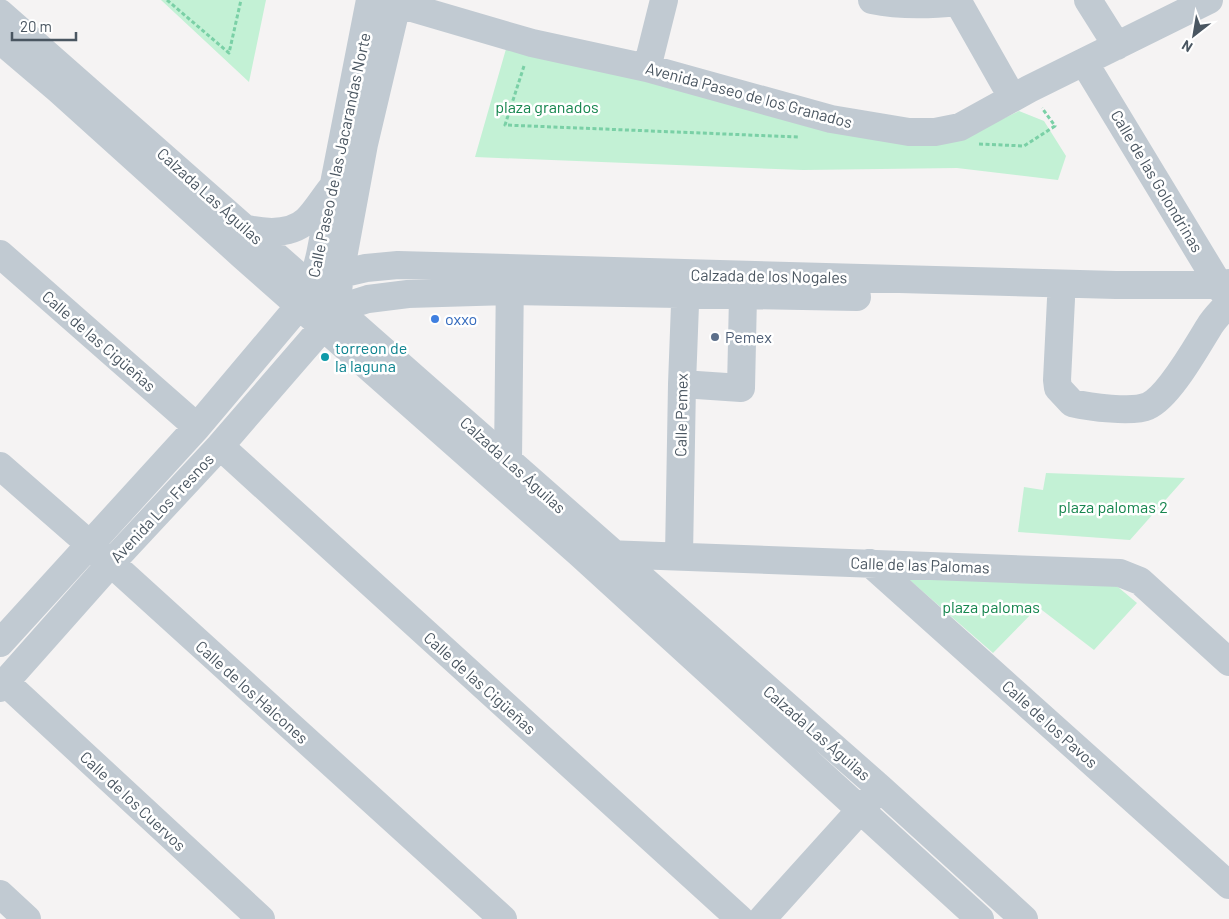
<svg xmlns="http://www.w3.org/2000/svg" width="1229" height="919" font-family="Barlow,sans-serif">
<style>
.green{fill:#c3f1d5}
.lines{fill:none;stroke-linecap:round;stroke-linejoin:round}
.path{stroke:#7ad0a6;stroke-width:3;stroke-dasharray:4 2.5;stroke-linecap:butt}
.minor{stroke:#c1cad2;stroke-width:28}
.shop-dot{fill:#3f7fe0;stroke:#fff;stroke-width:2}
.service-dot{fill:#5c6f8a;stroke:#fff;stroke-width:2}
.culture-dot{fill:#0f9aa8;stroke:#fff;stroke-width:2}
.labels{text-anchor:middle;stroke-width:5;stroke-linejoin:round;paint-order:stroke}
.street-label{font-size:16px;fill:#4a5661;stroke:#fff}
.park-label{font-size:16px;fill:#17864f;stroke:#fff}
.shop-label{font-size:16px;fill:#366cbe;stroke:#fff;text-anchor:start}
.service-label{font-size:16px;fill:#4e5e75;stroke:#fff;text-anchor:start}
.culture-label{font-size:16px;fill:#0d838f;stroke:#fff;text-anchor:start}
</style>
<rect width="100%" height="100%" fill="#f5f3f3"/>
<!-- green -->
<path class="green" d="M 161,0 L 266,0 L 249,82 Z
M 508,42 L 916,141 L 954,142 L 1019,111 L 1044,121 L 1066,156 L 1058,180 L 957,168 L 803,170 L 475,157 Z
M 1046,473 L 1185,478 L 1130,540 L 1018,532 L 1024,487 L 1043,490 Z
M 897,569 L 1112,582 L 1137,603 L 1094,650 L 1038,607 L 993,653 Z"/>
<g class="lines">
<!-- path -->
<path class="path" d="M 167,0 L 229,53 L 241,0
M 524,66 L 505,125 L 798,137
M 979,144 L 1024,146 L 1055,126 L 1042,108"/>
<!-- minor -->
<path class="minor" d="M 385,0 L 532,43 L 647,68 L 831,119 L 909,132 L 935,132 L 960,127 L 1029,89 L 1209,0
M 872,0 C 901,6 929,5 958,2
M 957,0 L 1012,97
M 1088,0 L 1117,46
M 0,13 L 880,788 L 1024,919
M 0,40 L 59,90 L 243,256 L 579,553 L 980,919
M 1084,62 L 1227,298
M 647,68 L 664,0
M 247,229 C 266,233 291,235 307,220 C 316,211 323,199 331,189
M 0,254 L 197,427
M 312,287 L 340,274 L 366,268 L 398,265 L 1116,285 L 1219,285 L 1229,283
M 1061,299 L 1057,380 L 1058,388 L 1072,403 C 1089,407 1133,413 1148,406 C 1169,397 1197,346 1209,327 C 1214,318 1222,311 1229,303
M 336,309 L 368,299 L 408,294 L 510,291 L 857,297
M 682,384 L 741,388 L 743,296
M 220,446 L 740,919
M 508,460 L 510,272
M 0,466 L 111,563 L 503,919
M 606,554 L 1120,573 L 1140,581 L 1229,662
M 679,556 L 682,384 L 686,278
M 870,563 L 1229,885
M 0,643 L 197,427 L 299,306 L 312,287 L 320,255 L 370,0
M 5,682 L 261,919
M 0,688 L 111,563 L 220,446 L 323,327 L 336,309 L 340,274 L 364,144 L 398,0
M 0,894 L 27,919
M 762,919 L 871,798"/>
</g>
<!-- markers -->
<circle class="shop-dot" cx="435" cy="319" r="5"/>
<circle class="service-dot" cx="715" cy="337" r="5"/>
<circle class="culture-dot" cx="325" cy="357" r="5"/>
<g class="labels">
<!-- street labels -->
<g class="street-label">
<text transform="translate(749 95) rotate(15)" y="6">Avenida Paseo de los Granados</text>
<text transform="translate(339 155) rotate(-78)" y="6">Calle Paseo de las Jacarandas Norte</text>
<text transform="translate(1157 181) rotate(59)" y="6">Calle de las Golondrinas</text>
<text transform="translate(210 196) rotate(42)" y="6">Calzada Las Águilas</text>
<text transform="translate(769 276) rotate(1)" y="6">Calzada de los Nogales</text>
<text transform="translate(99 341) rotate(41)" y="6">Calle de las Cigüeñas</text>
<text transform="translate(681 415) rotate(-89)" y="6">Calle Pemex</text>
<text transform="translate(513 465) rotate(42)" y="6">Calzada Las Águilas</text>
<text transform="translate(162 508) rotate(-47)" y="6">Avenida Los Fresnos</text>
<text transform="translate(920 565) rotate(2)" y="6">Calle de las Palomas</text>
<text transform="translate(480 683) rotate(42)" y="6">Calle de las Cigüeñas</text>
<text transform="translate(252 692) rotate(42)" y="6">Calle de los Halcones</text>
<text transform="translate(1050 724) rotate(42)" y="6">Calle de los Pavos</text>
<text transform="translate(817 733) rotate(41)" y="6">Calzada Las Águilas</text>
<text transform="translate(133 801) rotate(43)" y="6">Calle de los Cuervos</text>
</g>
<!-- park labels -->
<g class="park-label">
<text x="547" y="113">plaza granados</text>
<text x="1113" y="513">plaza palomas 2</text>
<text x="991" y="613">plaza palomas</text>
</g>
<!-- shop labels -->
<g class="shop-label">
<text x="445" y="325">oxxo</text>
</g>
<!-- service labels -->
<g class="service-label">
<text x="725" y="343">Pemex</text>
</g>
<!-- culture labels -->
<g class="culture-label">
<text x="335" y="354">torreon de<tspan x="335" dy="18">la laguna</tspan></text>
</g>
</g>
<!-- north arrow -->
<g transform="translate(1194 35) rotate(211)" stroke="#ffffff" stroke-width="4" paint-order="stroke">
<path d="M0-4L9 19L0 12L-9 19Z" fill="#4a5661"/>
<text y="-8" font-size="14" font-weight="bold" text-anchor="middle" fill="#4a5661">N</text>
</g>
<!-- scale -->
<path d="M12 32v8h64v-8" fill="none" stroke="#4a5661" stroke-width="2.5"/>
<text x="20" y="32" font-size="15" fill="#4a5661" stroke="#ffffff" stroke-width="4" paint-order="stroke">20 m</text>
</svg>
